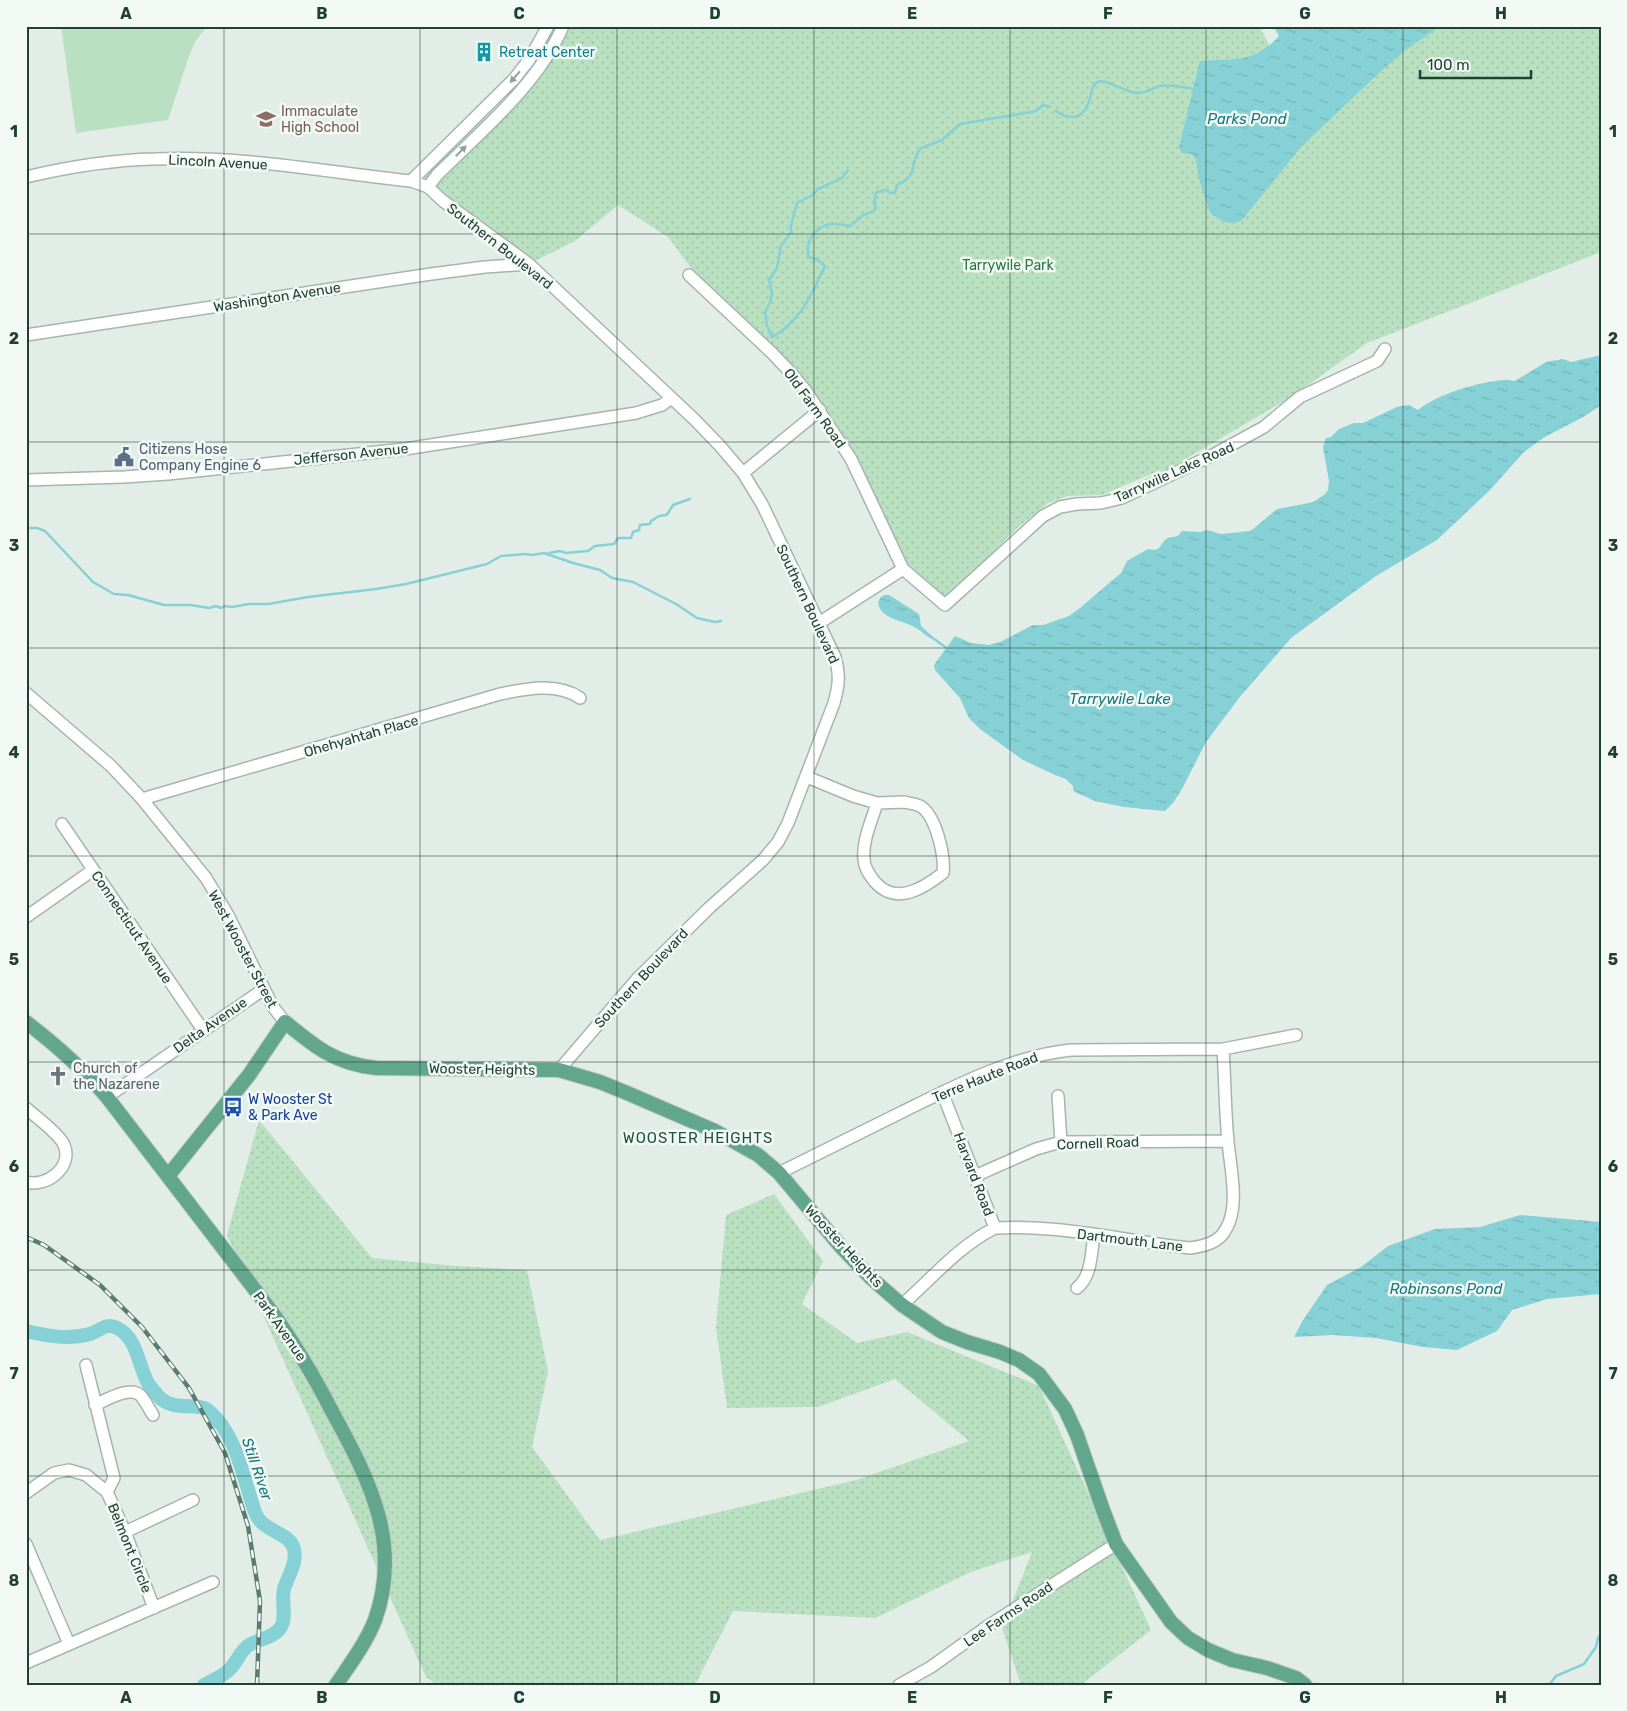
<svg xmlns="http://www.w3.org/2000/svg" width="1627" height="1711" font-family="Rubik,sans-serif">
<style>
.park{fill:url(#park-dots)}
.pitch{fill:#b9e0c0}
.water{fill:url(#water-ripples)}
.lines{fill:none;stroke-linecap:round;stroke-linejoin:round}
.stream{stroke:#86d1d6;stroke-width:2.5}
.river{stroke:#86d1d6;stroke-width:14}
.minor-casing{stroke:#a4b6ae;stroke-width:14}
.major-casing{stroke:#c1cac6;stroke-width:16}
.minor{stroke:#fff;stroke-width:11}
.major{stroke:#63a68e;stroke-width:14}
.rail-casing{stroke:#5b7b6f;stroke-width:4.5}
.rail{stroke:#f3f9f5;stroke-width:2.5;stroke-dasharray:8;stroke-linecap:butt}
.oneway{fill:#90a09a}
.grid{fill:none;stroke:#214034;stroke-width:1;stroke-opacity:0.55}
.labels{text-anchor:middle;stroke-width:5;stroke-linejoin:round;paint-order:stroke}
.culture-label{font-size:14px;fill:#0d838f;stroke:#f3f9f5;text-anchor:start}
.education-label{font-size:14px;fill:#785e54;stroke:#f3f9f5;text-anchor:start}
.street-label{font-size:14px;fill:#214034;stroke:#f3f9f5}
.park-label{font-size:14px;fill:#287940;stroke:#f3f9f5}
.service-label{font-size:14px;fill:#4e5e75;stroke:#f3f9f5;text-anchor:start}
.worship-label{font-size:14px;fill:#5b616d;stroke:#f3f9f5;text-anchor:start}
.transit-label{font-size:14px;fill:#164399;stroke:#f3f9f5;text-anchor:start}
.water-label{font-size:15px;font-style:italic;fill:#167880;stroke:#f3f9f5}
.neighbourhood-label{font-size:15px;letter-spacing:1px;fill:#1b5340;stroke:#f3f9f5}
.neatline{fill:none;stroke:#214034;stroke-width:2}
.grid-label{font-size:16px;text-anchor:middle;font-weight:bold;fill:#214034}
</style>
<defs>
<pattern id="park-dots" width="8" height="8" patternUnits="userSpaceOnUse" patternTransform="scale(1.25)"><rect width="8" height="8" fill="#b9e0c0"/><path d="M2 2h.1M6 6h.1" fill="none" stroke="#9fc1a6" stroke-width="1.8" stroke-linecap="round"/></pattern>
<pattern id="water-ripples" width="26" height="14" patternUnits="userSpaceOnUse" patternTransform="scale(1.25)"><rect width="26" height="14" fill="#86d1d6"/><path d="M2 4q2-2 4 0t4 0M15 11q2-2 4 0t4 0" fill="none" stroke="#73b4b8"/></pattern>
</defs>
<rect width="100%" height="100%" fill="#e2ede7"/>
<!-- park -->
<path class="park" d="M 558,26 L 1259,26 L 1272,50 L 1284,26 L 1601,26 L 1601,252 L 1367,343 L 1291,397 L 1172,467 L 1144,477 L 1102,495 L 1068,496 L 1048,503 L 1017,528 L 952,593 L 939,599 L 901,565 L 891,536 L 819,415 L 737,314 L 694,272 L 668,237 L 618,205 L 575,241 L 531,263 L 438,188 L 421,178 L 516,89 L 550,45 Z
M 259,1120 L 372,1258 L 456,1266 L 527,1270 L 548,1371 L 532,1447 L 600,1540 L 856,1480 L 969,1441 L 895,1379 L 818,1407 L 727,1408 L 716,1327 L 726,1215 L 774,1194 L 823,1261 L 802,1304 L 857,1343 L 907,1332 L 1039,1386 L 1151,1630 L 1081,1685 L 1021,1685 L 1002,1628 L 1032,1552 L 971,1572 L 875,1618 L 733,1611 L 695,1685 L 437,1685 L 426,1677 L 227,1235 Z"/>
<!-- pitch -->
<path class="pitch" d="M 61,26 L 207,26 L 195,42 L 188,59 L 168,120 L 76,133 Z"/>
<!-- water -->
<path class="water" d="M 1276,26 L 1440,26 L 1406,50 L 1381,71 L 1301,147 L 1242,220 C 1230,227 1220,220 1210,213 L 1199,179 L 1196,160 L 1192,154 L 1182,153 L 1179,147 L 1200,61 C 1235,58 1253,64 1279,36 L 1275,29 Z
M 1601,355 L 1601,405 L 1585,416 L 1543,438 L 1524,452 L 1490,490 L 1437,540 L 1376,576 L 1291,638 L 1239,698 L 1206,742 L 1182,789 L 1173,803 L 1165,811 L 1124,807 L 1095,801 L 1075,792 L 1073,790 L 1073,786 L 1066,779 L 1055,775 L 1023,760 L 980,729 L 969,718 L 960,698 L 935,670 L 934,665 L 955,636 L 971,643 L 989,645 L 1000,642 L 1033,625 L 1043,625 L 1069,616 L 1080,608 L 1121,573 L 1127,561 L 1148,549 C 1162,553 1159,543 1168,538 C 1176,535 1175,540 1182,531 L 1200,532 L 1207,530 L 1221,534 L 1250,531 L 1253,529 L 1277,509 L 1309,503 L 1315,501 L 1325,494 L 1328,490 L 1329,481 L 1323,447 L 1326,438 L 1331,437 L 1339,429 L 1354,423 L 1363,423 L 1397,407 L 1409,405 L 1418,410 C 1438,394 1478,382 1504,380 C 1508,379 1511,381 1515,381 L 1546,362 L 1563,359 L 1571,362 Z
M 885,595 L 889,595 L 919,614 L 921,626 L 933,637 L 932,639 C 926,636 921,631 916,628 C 904,620 880,620 878,602 L 881,597 Z
M 1520,1215 L 1601,1222 L 1601,1294 L 1547,1299 L 1512,1310 L 1497,1331 L 1457,1350 L 1423,1347 L 1376,1338 L 1333,1335 L 1294,1337 L 1303,1320 L 1327,1285 L 1361,1267 L 1388,1246 L 1435,1229 L 1480,1227 Z"/>
<g class="lines">
<!-- stream -->
<path class="stream" d="M 1056,111 C 1070,121 1083,119 1089,102 C 1092,93 1090,85 1100,81 C 1113,82 1124,92 1138,93 C 1146,93 1152,88 1160,86 C 1172,84 1185,88 1196,89
M 848,170 L 842,178 L 818,189 L 813,195 L 797,203 L 791,225 L 791,232 L 781,246 L 777,268 L 769,280 L 772,294 L 770,302 L 765,313 L 767,326 L 772,337 C 800,322 812,294 825,266 L 818,260 L 809,257 C 804,243 815,227 830,224 C 836,223 844,225 850,226 L 862,216 L 875,210 L 875,195 L 877,192 L 885,190 L 891,193 L 895,193 L 897,185 C 920,175 908,164 921,148 L 942,140 L 960,124 L 1025,113 L 1036,111 L 1043,105 L 1050,107
M 26,528 L 37,528 L 45,531 L 93,582 L 114,594 L 128,595 L 164,605 L 191,605 L 209,608 L 216,606 L 221,608 L 225,606 L 232,607 L 249,604 L 268,604 L 308,597 L 376,589 L 406,584 L 487,564 L 501,556 L 525,554 L 532,555 L 544,553 L 573,563 L 600,570 L 612,578 L 633,582 L 676,604 L 697,618 L 715,622 L 721,621
M 549,553 L 560,551 L 566,553 L 588,551 L 595,546 L 614,544 L 618,538 L 631,538 L 633,532 L 639,530 L 640,525 L 650,524 L 651,521 L 659,516 L 666,515 L 668,513 L 673,505 L 690,499
M 930,636 L 948,649
M 1549,1685 L 1556,1676 L 1584,1664 L 1596,1647 L 1598,1638 L 1601,1635"/>
<!-- river -->
<path class="river" d="M 26,1331 C 47,1336 69,1340 90,1334 C 100,1331 106,1322 117,1328 C 136,1337 138,1362 146,1379 C 148,1385 155,1392 159,1397 C 175,1413 198,1401 209,1411 C 237,1435 243,1478 255,1512 C 261,1531 286,1531 293,1546 C 299,1560 288,1576 284,1589 C 281,1601 287,1616 281,1627 C 274,1638 259,1639 249,1645 C 240,1651 237,1662 230,1669 C 224,1676 212,1680 204,1685"/>
<defs>
<path id="minor" d="M 26,177 C 68,167 111,160 154,159 C 238,155 327,172 411,181 L 428,187 L 443,201 L 529,264 L 695,420 L 720,446 L 743,473 L 762,504 L 835,657 C 840,675 839,685 834,703 L 788,823 L 778,842 L 763,860 L 709,908 L 637,979 L 559,1070
M 411,181 L 514,79 L 529,60 L 548,26
M 428,187 L 437,175 C 482,130 538,85 563,26
M 689,275 L 772,353 L 791,373 L 806,391 L 851,459 L 903,569 L 945,605 L 1043,516 L 1060,507 L 1077,504 L 1101,503 L 1122,498 L 1213,455 L 1264,427 L 1300,397 L 1377,361 L 1385,349
M 26,335 L 431,274 L 485,267 L 529,264
M 743,473 L 820,410
M 26,480 L 124,477 L 168,474 L 405,449 L 636,413 L 662,405 L 671,398
M 819,623 L 903,569
M 26,693 L 111,766 L 142,799 L 206,878 L 228,915 L 273,1007 L 285,1022
M 807,777 L 853,796 L 877,803
M 142,799 L 500,694 C 525,689 557,682 580,698
M 904,802 C 909,803 916,804 920,806 C 936,815 945,856 943,873 C 924,888 896,906 875,882 C 870,876 864,868 864,859 C 862,841 872,820 877,803 Z
M 62,824 L 203,1030
M 26,917 L 93,870
M 1058,1096 L 1061,1142
M 107,1097 L 264,989
M 26,1108 C 37,1118 56,1131 63,1143 C 75,1165 48,1188 26,1182
M 779,1173 C 820,1153 861,1132 902,1112 C 955,1086 1012,1056 1071,1050 L 1223,1049 L 1296,1035
M 975,1176 L 1036,1149 L 1061,1142 L 1228,1141
M 995,1228 C 1059,1224 1126,1241 1190,1248 C 1204,1246 1219,1243 1226,1229 C 1240,1206 1230,1167 1228,1141 C 1225,1111 1225,1079 1223,1049
M 1077,1288 C 1092,1276 1091,1253 1094,1235
M 902,1305 C 931,1279 960,1245 995,1228 L 942,1092
M 86,1365 L 114,1478 L 107,1492
M 95,1405 C 106,1400 129,1386 140,1395 C 145,1400 149,1409 153,1415
M 26,1493 L 54,1473 L 69,1470 L 86,1475 L 107,1492 L 125,1532 L 154,1608
M 125,1532 L 193,1500
M 26,1544 L 69,1644
M 26,1663 L 213,1582
M 899,1685 L 931,1667 L 988,1626 L 1116,1544"/>
<path id="major" d="M 26,1022 C 56,1045 83,1069 107,1097 L 269,1308 C 294,1342 315,1378 334,1415 C 370,1481 402,1544 375,1620 C 366,1643 350,1664 336,1685
M 168,1176 L 249,1075 L 285,1022 C 315,1047 336,1064 376,1068 L 559,1070 L 600,1082 L 627,1093 L 715,1131 L 758,1155 L 779,1173 L 842,1248 L 871,1278 L 902,1305 L 942,1332 L 967,1342 L 1000,1352 L 1019,1360 L 1039,1374 L 1065,1409 L 1077,1435 L 1103,1510 L 1116,1544 L 1171,1622 L 1188,1638 L 1208,1650 L 1232,1660 L 1267,1668 L 1296,1678 L 1305,1685"/>
</defs>
<!-- minor casing -->
<use href="#minor" class="minor-casing"/>
<!-- major casing -->
<use href="#major" class="major-casing"/>
<!-- minor -->
<use href="#minor" class="minor"/>
<!-- major -->
<use href="#major" class="major"/>
<defs>
<path id="rail" d="M 26,1237 L 44,1245 L 100,1285 L 142,1327 L 189,1388 L 225,1453 L 248,1526 L 260,1601 L 257,1685"/>
</defs>
<!-- rail casing -->
<use href="#rail" class="rail-casing"/>
<!-- rail -->
<use href="#rail" class="rail"/>
</g>
<!-- one-way arrows -->
<defs><path id="oneway-solid" d="M-6-.8H1V-3.2L6.5 0L1 3.2V.8H-6Z" transform="scale(1.25)"/></defs>
<g class="oneway">
<use href="#oneway-solid" transform="translate(515 77) rotate(131)"/>
<use href="#oneway-solid" transform="translate(461 151) rotate(-45)"/>
</g>
<!-- grid -->
<path class="grid" d="M 224,26 L 224,1685M 420,26 L 420,1685M 617,26 L 617,1685M 814,26 L 814,1685M 1010,26 L 1010,1685M 1206,26 L 1206,1685M 1403,26 L 1403,1685M 26,234 L 1601,234M 26,442 L 1601,442M 26,648 L 1601,648M 26,856 L 1601,856M 26,1062 L 1601,1062M 26,1270 L 1601,1270M 26,1476 L 1601,1476"/>
<!-- icons -->
<defs>
<symbol id="building-bare" viewBox="-9 -9 18 18"><path d="M-4-6H4V6H1V3H-1V6H-4ZM-2.5-4.3h1.7v1.8h-1.7ZM.8-4.3h1.7v1.8H.8ZM-2.5-1h1.7V.8h-1.7ZM.8-1h1.7V.8H.8Z" fill="#0f9aa8" stroke="#f3f9f5" stroke-width="2.5" paint-order="stroke"/></symbol>
<symbol id="school-bare" viewBox="-9 -9 18 18"><path d="M0-5L7-2L0 1L-7-2ZM-4 1L0 2.5L4 1V4Q0 6-4 4Z" fill="#8d6e63" stroke="#f3f9f5" stroke-width="2.5" paint-order="stroke"/></symbol>
<symbol id="civic-bare" viewBox="-9 -9 18 18"><path d="M-.6-6.5H3V-4.5H.6V-3L4-1V1h2V6H-6V1h2V-1L-.6-3ZM-1.2 2.5V6h2.4V2.5Z" fill="#5c6f8a" stroke="#f3f9f5" stroke-width="2.5" paint-order="stroke"/></symbol>
<symbol id="church-bare" viewBox="-9 -9 18 18"><path d="M-1.2-6h2.4v3.5h3.3v2.4h-3.3V6h-2.4V-.1h-3.3v-2.4h3.3Z" fill="#6b7280" stroke="#f3f9f5" stroke-width="2.5" paint-order="stroke"/></symbol>
<symbol id="bus-bare" viewBox="-9 -9 18 18"><path d="M-5-6H5V4H4V6H2V4H-2V6H-4V4H-5ZM-3.5-4V0h7V-4ZM-3.5 1.2v1.5H-2V1.2ZM2 1.2v1.5H3.5V1.2Z" fill="#1a4fb4" stroke="#f3f9f5" stroke-width="2.5" paint-order="stroke"/></symbol>
</defs>
<g fill-rule="evenodd">
<use href="#building-bare" x="470" y="38" width="28" height="28"/>
<use href="#school-bare" x="252" y="105" width="28" height="28"/>
<use href="#civic-bare" x="110" y="443" width="28" height="28"/>
<use href="#church-bare" x="44" y="1062" width="28" height="28"/>
<use href="#bus-bare" x="219" y="1093" width="28" height="28"/>
</g>
<g class="labels">
<!-- culture labels -->
<g class="culture-label">
<text x="499" y="57">Retreat Center</text>
</g>
<!-- education labels -->
<g class="education-label">
<text x="281" y="116">Immaculate<tspan x="281" dy="16">High School</tspan></text>
</g>
<!-- street labels -->
<g class="street-label">
<text transform="translate(218 162) rotate(3)" y="5">Lincoln Avenue</text>
<text transform="translate(500 246) rotate(38)" y="5">Southern Boulevard</text>
<text transform="translate(277 297) rotate(-9)" y="5">Washington Avenue</text>
<text transform="translate(815 408) rotate(54)" y="5">Old Farm Road</text>
<text transform="translate(351 454) rotate(-6)" y="5">Jefferson Avenue</text>
<text transform="translate(1174 472) rotate(-24)" y="5">Tarrywile Lake Road</text>
<text transform="translate(808 604) rotate(65)" y="5">Southern Boulevard</text>
<text transform="translate(361 736) rotate(-16)" y="5">Ohehyahtah Place</text>
<text transform="translate(132 927) rotate(56)" y="5">Connecticut Avenue</text>
<text transform="translate(243 949) rotate(62)" y="5">West Wooster Street</text>
<text transform="translate(641 978) rotate(-47)" y="5">Southern Boulevard</text>
<text transform="translate(210 1025) rotate(-35)" y="5">Delta Avenue</text>
<text transform="translate(482 1069) rotate(1)" y="5">Wooster Heights</text>
<text transform="translate(985 1077) rotate(-22)" y="5">Terre Haute Road</text>
<text transform="translate(1098 1143) rotate(-2)" y="5">Cornell Road</text>
<text transform="translate(974 1174) rotate(69)" y="5">Harvard Road</text>
<text transform="translate(1130 1240) rotate(7)" y="5">Dartmouth Lane</text>
<text transform="translate(844 1246) rotate(47)" y="5">Wooster Heights</text>
<text transform="translate(280 1326) rotate(55)" y="5">Park Avenue</text>
<text transform="translate(130 1548) rotate(68)" y="5">Belmont Circle</text>
<text transform="translate(1008 1614) rotate(-34)" y="5">Lee Farms Road</text>
</g>
<!-- park labels -->
<g class="park-label">
<text x="1008" y="270">Tarrywile Park</text>
</g>
<!-- service labels -->
<g class="service-label">
<text x="139" y="454">Citizens Hose<tspan x="139" dy="16">Company Engine 6</tspan></text>
</g>
<!-- worship labels -->
<g class="worship-label">
<text x="73" y="1073">Church of<tspan x="73" dy="16">the Nazarene</tspan></text>
</g>
<!-- transit labels -->
<g class="transit-label">
<text x="248" y="1104">W Wooster St<tspan x="248" dy="16">&amp; Park Ave</tspan></text>
</g>
<!-- water labels -->
<g class="water-label">
<text x="1247" y="124">Parks Pond</text>
<text x="1120" y="704">Tarrywile Lake</text>
<text x="1446" y="1294">Robinsons Pond</text>
<text transform="translate(257 1469) rotate(71)" y="5">Still River</text>
</g>
<!-- neighbourhood labels -->
<g class="neighbourhood-label">
<text x="698" y="1143">WOOSTER HEIGHTS</text>
</g>
</g>
<!-- border -->
<rect width="1627" height="1711" fill="none" stroke="#f3f9f5" stroke-width="55"/>
<!-- scale -->
<path d="M1420 70v8h111v-8" fill="none" stroke="#214034" stroke-width="2.5"/>
<text x="1427" y="70" font-size="15" fill="#214034" stroke="#f3f9f5" stroke-width="4" paint-order="stroke">100 m</text>
<rect x="28" y="28" width="1572" height="1656" class="neatline"/>
<g class="grid-label">
<text x="126" y="19">A</text>
<text x="322" y="19">B</text>
<text x="519" y="19">C</text>
<text x="715" y="19">D</text>
<text x="912" y="19">E</text>
<text x="1108" y="19">F</text>
<text x="1305" y="19">G</text>
<text x="1501" y="19">H</text>
<text x="14" y="137">1</text>
<text x="1613" y="137">1</text>
<text x="14" y="344">2</text>
<text x="1613" y="344">2</text>
<text x="14" y="551">3</text>
<text x="1613" y="551">3</text>
<text x="14" y="758">4</text>
<text x="1613" y="758">4</text>
<text x="14" y="965">5</text>
<text x="1613" y="965">5</text>
<text x="14" y="1172">6</text>
<text x="1613" y="1172">6</text>
<text x="14" y="1379">7</text>
<text x="1613" y="1379">7</text>
<text x="14" y="1586">8</text>
<text x="1613" y="1586">8</text>
<text x="126" y="1703">A</text>
<text x="322" y="1703">B</text>
<text x="519" y="1703">C</text>
<text x="715" y="1703">D</text>
<text x="912" y="1703">E</text>
<text x="1108" y="1703">F</text>
<text x="1305" y="1703">G</text>
<text x="1501" y="1703">H</text>
</g>
</svg>
